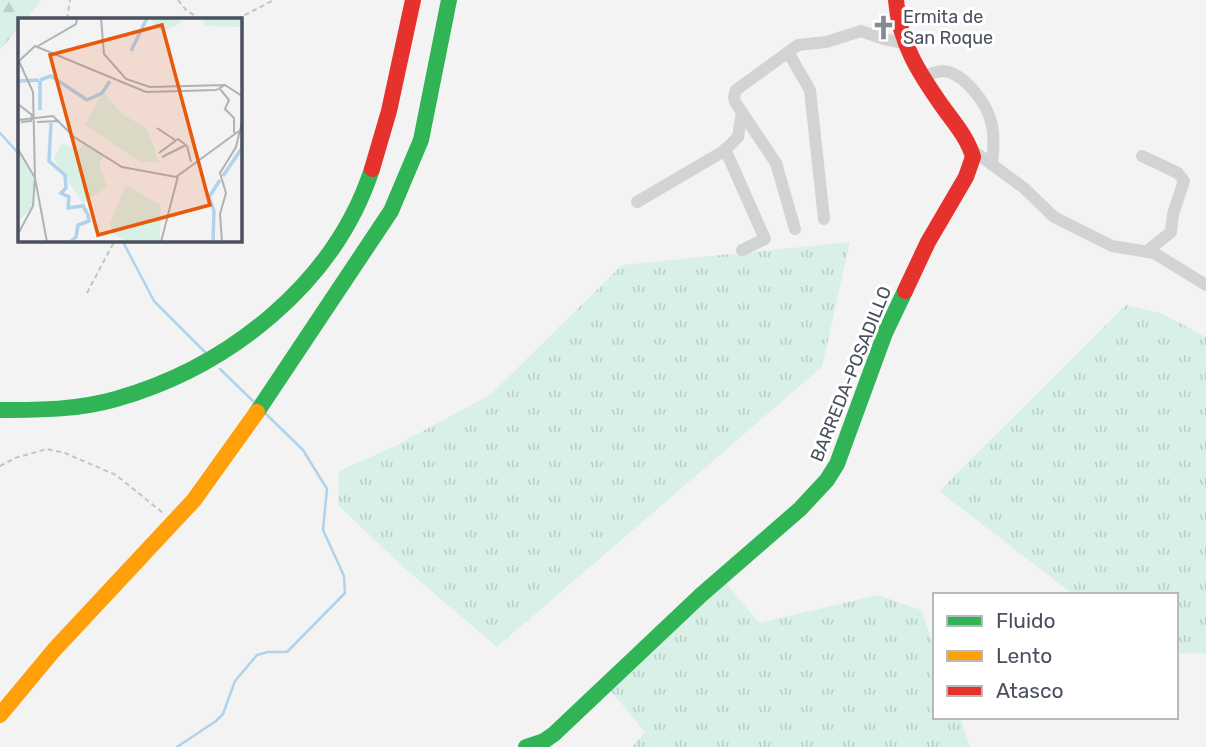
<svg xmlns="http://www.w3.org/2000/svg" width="1206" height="747" font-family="Rubik,sans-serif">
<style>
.grass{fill:url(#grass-tufts)}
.forest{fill:url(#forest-firs)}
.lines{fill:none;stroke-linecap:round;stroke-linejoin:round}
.stream{stroke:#b0d2eb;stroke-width:2.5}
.path{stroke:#bdc7c7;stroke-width:2;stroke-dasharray:5 3.5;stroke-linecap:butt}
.street{stroke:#d1d3d5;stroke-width:12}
.fast{stroke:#30b455;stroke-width:16}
.slow{stroke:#ff9f0a;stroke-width:16}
.jam{stroke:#e5322d;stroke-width:16}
.labels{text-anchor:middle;stroke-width:6;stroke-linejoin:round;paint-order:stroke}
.poi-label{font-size:18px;fill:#4a505e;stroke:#fff;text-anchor:start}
.street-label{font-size:18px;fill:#4a505e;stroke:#fff}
.inset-river{fill:none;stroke:#b0d2eb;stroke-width:3.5}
.inset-road{fill:none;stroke:#afb2b7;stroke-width:2}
.view{fill:#e8590c;fill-opacity:0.15;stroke:#e8590c;stroke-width:3.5}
.inset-edge{fill:none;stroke:#4a505e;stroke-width:3.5}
</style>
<defs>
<pattern id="grass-tufts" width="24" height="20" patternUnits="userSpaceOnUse" patternTransform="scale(1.75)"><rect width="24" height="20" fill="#d9f0e7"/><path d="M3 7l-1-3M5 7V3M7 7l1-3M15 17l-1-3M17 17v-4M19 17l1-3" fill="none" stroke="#bcd0c9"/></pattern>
<pattern id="forest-firs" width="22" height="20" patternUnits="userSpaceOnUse" patternTransform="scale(1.75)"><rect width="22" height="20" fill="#d9f0e7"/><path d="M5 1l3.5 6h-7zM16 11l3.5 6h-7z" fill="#bcd0c9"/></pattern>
</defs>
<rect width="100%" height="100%" fill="#f3f3f3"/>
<!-- grass -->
<path class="grass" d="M 850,242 L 822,367 L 497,647 L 402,566 L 338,505 L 339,471 L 393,447 L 490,395 L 622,265 Z
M 1126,305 L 1161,313 L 1206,337 L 1206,653 L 1176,654 L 1176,595 L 1074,595 L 939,491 Z
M 721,577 L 759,623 L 878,595 L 921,610 L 935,649 L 935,717 L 960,717 L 970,747 L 632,747 L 645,732 L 606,685 Z"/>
<!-- forest -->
<path class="forest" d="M 0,0 L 42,0 L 26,19 L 19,19 L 19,27 L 0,50 Z"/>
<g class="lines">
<!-- stream -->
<path class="stream" d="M 0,133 L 19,154
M 122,240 L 154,301 L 206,353
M 220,369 L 253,401
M 177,747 L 216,721 L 223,714 L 235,681 L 257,655 L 268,652 L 287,652 L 345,593 L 344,576 L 323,530 L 327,489 L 303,450 L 266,414"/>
<!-- path -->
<path class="path" d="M 178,0 L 186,10 L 200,19
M 67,19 L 70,0
M 237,19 L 274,0
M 87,293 L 115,240
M 0,466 L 15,458 L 47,449 L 65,453 L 116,475 L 163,513"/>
<!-- street -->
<path class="street" d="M 788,52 L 810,90 L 824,219
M 922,77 C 928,75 936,71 943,71 C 965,73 989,106 992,126 C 995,139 993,152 992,165
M 725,149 L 765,239 L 742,250
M 971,149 L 1024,188 L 1054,217 L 1112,246 L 1154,253 L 1206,285
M 1142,156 L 1178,173 L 1184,181 L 1173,214 L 1171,232 L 1146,252
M 637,202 L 724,151 L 738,137 L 742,112
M 795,229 L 776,163 L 735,102 L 734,97 L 736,90 L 798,45 L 826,42 L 861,31 L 884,39 L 904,43"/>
<!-- fast -->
<path class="fast" d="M 0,410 C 39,410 78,410 116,399 C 229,367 335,283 372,169
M 257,412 L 391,211 L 421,140 L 449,0
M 526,747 L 544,741 L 554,734 L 701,595 L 800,509 L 827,480 L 837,464 L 885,333 L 905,291"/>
<!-- slow -->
<path class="slow" d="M 0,715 L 54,650 L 194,500 L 257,412"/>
<!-- jam -->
<path class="jam" d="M 896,0 C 899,43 920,75 945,110 C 956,125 968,139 973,157 L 966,177 L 928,242 L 905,291
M 372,169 L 389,111 L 413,0"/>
</g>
<!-- icons -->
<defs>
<symbol id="church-bare" viewBox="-9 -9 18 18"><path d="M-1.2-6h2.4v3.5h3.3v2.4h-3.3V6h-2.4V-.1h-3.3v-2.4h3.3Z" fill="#858992" stroke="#fff" stroke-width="2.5" paint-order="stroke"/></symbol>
</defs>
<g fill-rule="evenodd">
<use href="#church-bare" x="866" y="10" width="35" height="35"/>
</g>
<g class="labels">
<!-- poi labels -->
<g class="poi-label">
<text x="903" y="23">Ermita de<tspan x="903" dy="21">San Roque</tspan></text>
</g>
<!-- street labels -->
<g class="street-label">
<text transform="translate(851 374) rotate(-68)" y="6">BARREDA-POSADILLO</text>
</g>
</g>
<!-- overview -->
<g transform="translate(18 18)">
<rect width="224" height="224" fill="#f3f3f3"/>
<path d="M 87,76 L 104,96 L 129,110 L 141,144 L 122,144 L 67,107 L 82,78 ZM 44,125 L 60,133 L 66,125 L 86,138 L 81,145 L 89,169 L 65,186 L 36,141 ZM 0,133 L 17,159 L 15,188 L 0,204 ZM 108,167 L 143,187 L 142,224 L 110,224 L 95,216 L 92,205 Z" fill="#d9f0e7"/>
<path d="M 132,0 L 158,0 L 165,4 L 146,13 L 136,9 ZM 224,0 L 224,20 L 222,9 L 188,8 L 184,2 Z" fill="#d9f0e7"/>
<path class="inset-river" d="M 113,33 L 129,0M 22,62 L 33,58 L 69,82 L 84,75 L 92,63M 0,63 L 21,62M 22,92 L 22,63M 33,105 L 31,143 L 47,157 L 48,170 L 43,175 L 51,179 L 50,190 L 65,188 L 70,197 L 71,203 L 60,207 L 58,219 L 52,224M 205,158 L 224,130M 195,224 L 196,193 L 191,179 L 202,162"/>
<path class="inset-road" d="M 83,0 L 86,36 L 108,61 L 132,69 L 207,67 L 224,78M 20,28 L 58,6 L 59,0M 0,41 L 15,74 L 17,159 L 15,188 L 0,216M 0,44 L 17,28 L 128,74 L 198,72 L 207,67M 202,71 L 211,82 L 207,91 L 216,100 L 216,115M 0,86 L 14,97 L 13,103 L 3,104M 0,102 L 35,98 L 56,119 L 104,149 L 158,159 L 221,113M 19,104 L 41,103M 139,110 L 157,122M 0,131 L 17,160 L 29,224M 141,135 L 160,121 L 169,128 L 173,144M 144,139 L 168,127M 143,224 L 160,158M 204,224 L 202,196 L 208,175 L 202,155 L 218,129 L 224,104"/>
<path class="view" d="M 144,7 L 192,187 L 80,217 L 32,37 Z"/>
<rect width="224" height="224" class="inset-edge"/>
</g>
<!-- legend -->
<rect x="933" y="593" width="245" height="126" fill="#ffffff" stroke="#b7b9bf" stroke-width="2"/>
<rect x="947" y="616" width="35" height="10" fill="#30b455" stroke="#b7b9bf" stroke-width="2"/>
<text x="996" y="628" font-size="21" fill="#4a505e">Fluido</text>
<rect x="947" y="651" width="35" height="10" fill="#ff9f0a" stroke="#b7b9bf" stroke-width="2"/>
<text x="996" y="663" font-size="21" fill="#4a505e">Lento</text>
<rect x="947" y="686" width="35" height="10" fill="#e5322d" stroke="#b7b9bf" stroke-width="2"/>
<text x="996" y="698" font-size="21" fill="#4a505e">Atasco</text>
</svg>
